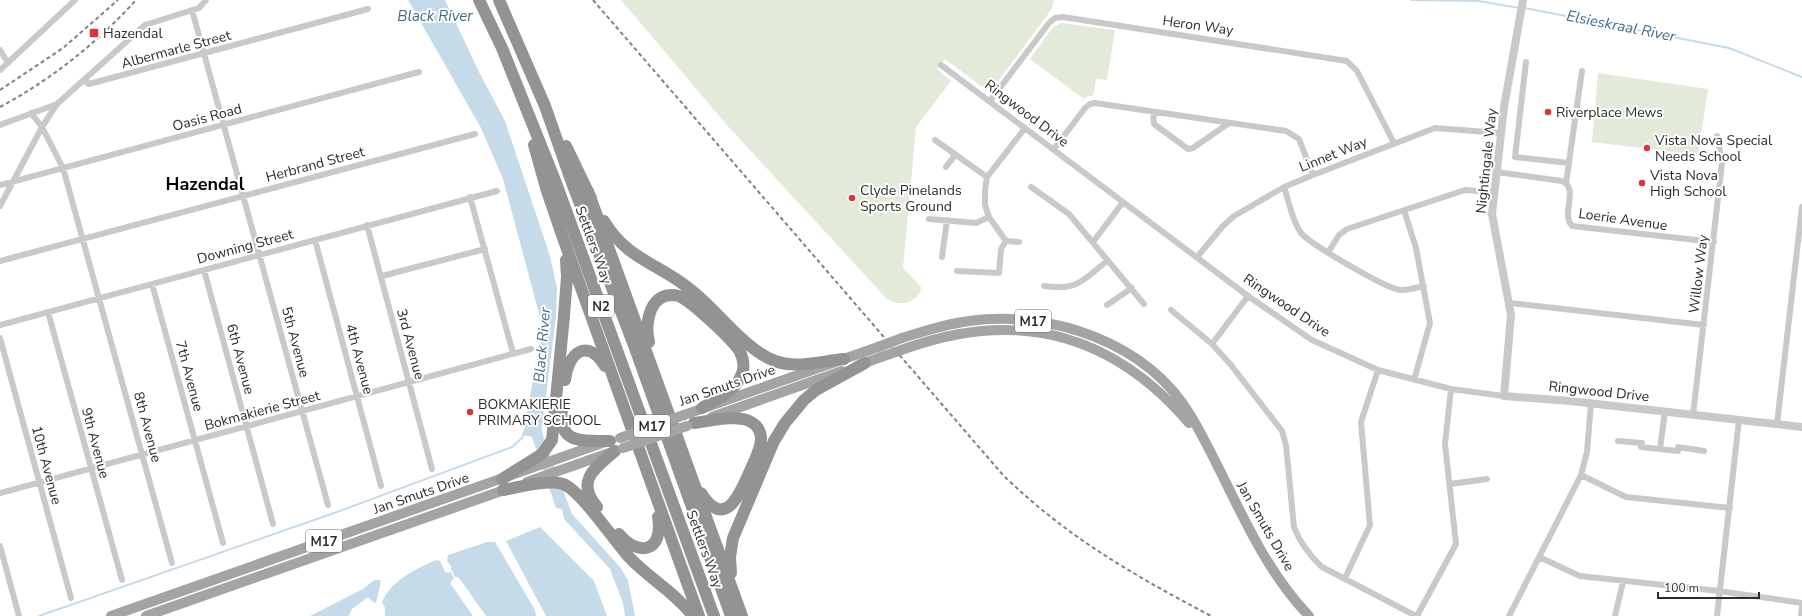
<svg xmlns="http://www.w3.org/2000/svg" width="1802" height="616" font-family="'Nunito Sans',sans-serif">
<style>
.green{fill:#e2eada}
.water{fill:#c6dbe9}
.lines{fill:none;stroke-linecap:round;stroke-linejoin:round}
.stream{stroke:#c6dbe9;stroke-width:2}
.minor{stroke:#c9c9c9;stroke-width:6}
.tertiary{stroke:#c9c9c9;stroke-width:8}
.primary{stroke:#a4a4a4;stroke-width:10}
.motorway{stroke:#939393;stroke-width:12}
.rail{stroke:#818181;stroke-width:2;stroke-dasharray:4 3;stroke-linecap:butt}
.primary-bridge{stroke:#a4a4a4;stroke-width:10}
.poi-dot{fill:#dd343c;stroke:#fff;stroke-width:1.5}
.labels{text-anchor:middle;stroke-width:4;stroke-linejoin:round;paint-order:stroke}
.shield{fill:#fff;stroke:#6b6b6b;stroke-width:1}
.shield-label{font-size:13px;font-weight:bold;fill:#2c2c2c}
.street-label{font-size:14px;fill:#2c2c2c;stroke:#fff}
.poi-label{font-size:14px;fill:#2c2c2c;stroke:#fff;text-anchor:start}
.water-label{font-size:15px;font-style:italic;fill:#3e6b8a;stroke:#fff}
.district-label{font-size:18px;font-weight:bold;fill:#000;stroke:#fff}
</style>
<rect width="100%" height="100%" fill="#fff"/>
<!-- green -->
<path class="green" d="M 621,0 L 1054,0 L 1051,10 L 993,88 L 985,89 L 945,59 L 937,69 L 951,81 L 916,127 L 903,268 L 921,287 C 921,298 907,305 897,303 C 894,303 890,300 887,299 L 726,124 Z
M 1062,23 L 1115,30 L 1107,80 L 1096,79 L 1093,96 L 1088,96 L 1084,99 L 1030,59 L 1053,27 Z
M 1598,73 L 1708,89 L 1698,155 L 1592,142 Z"/>
<!-- water -->
<path class="water" d="M 408,0 L 445,0 L 480,74 L 505,121 L 550,256 L 557,288 L 556,316 L 542,428 L 543,436 L 572,514 L 620,567 L 628,580 L 635,616 L 625,616 L 623,603 L 610,569 L 564,519 L 562,509 L 556,508 L 532,437 L 523,435 L 536,363 L 541,349 L 541,321 L 503,179 L 481,128 Z
M 540,527 L 594,581 L 607,616 L 546,616 L 506,541 Z
M 487,542 L 495,542 L 498,547 L 535,610 L 536,616 L 486,616 C 476,603 468,589 458,577 L 455,577 L 451,569 L 451,566 L 447,561 L 448,555 Z
M 436,560 L 440,561 L 445,572 L 449,573 L 450,571 L 454,578 L 450,583 L 473,616 L 385,616 L 385,608 L 382,602 C 391,581 415,569 436,560 Z
M 374,580 L 380,580 L 381,582 L 376,603 L 373,602 L 368,597 L 352,609 L 349,616 L 310,616 L 363,589 Z"/>
<g class="lines">
<!-- stream -->
<path class="stream" d="M 1411,0 L 1478,1 L 1520,8
M 1525,8 L 1729,48 L 1802,77
M 39,616 L 337,512 L 512,447 L 522,438 L 524,432"/>
<!-- minor -->
<path class="minor" d="M 192,10 L 328,505
M 0,50 L 8,63
M 1526,62 L 1515,157 L 1569,163
M 941,65 L 1248,296 L 1312,340 L 1378,370 L 1451,389 L 1504,396
M 0,70 L 75,0
M 85,81 L 89,84 L 368,9
M 990,101 L 1049,23 L 1055,18 L 1063,17 L 1347,61 L 1357,71 L 1394,143
M 1153,112 L 1154,124 L 1188,149 L 1193,148 L 1229,123
M 31,113 L 42,127 L 63,168 L 172,563
M 0,125 L 57,104 L 145,25 L 199,8 L 206,0
M 935,140 L 987,177
M 1054,149 L 1085,108 L 1090,104 L 1095,103 L 1286,131 L 1299,139 L 1313,175
M 946,167 L 955,155
M 1496,172 L 1562,181 C 1580,189 1560,213 1572,226 L 1714,242
M 1566,183 L 1582,71
M 0,185 L 419,72
M 1031,187 L 1069,214 L 1144,304
M 1284,187 C 1289,201 1292,221 1301,233 C 1310,244 1385,288 1400,290 C 1407,291 1417,287 1424,286
M 470,197 L 513,353
M 0,206 L 42,127 L 57,104
M 1404,210 L 1416,248 L 1430,323 L 1414,380
M 929,219 L 976,223 L 989,217
M 367,225 L 432,469
M 315,240 L 381,486
M 1019,242 L 1006,241 L 989,217 L 985,205 L 985,190 L 987,177 L 1025,128
M 1093,242 L 1123,202
M 1329,251 L 1339,235 L 1347,229 L 1465,190 L 1494,192
M 942,257 L 947,220
M 1197,257 L 1223,226 L 1234,216 L 1284,187 L 1313,175 L 1435,128 L 1500,133
M 0,261 L 475,134
M 204,270 L 273,524
M 957,271 L 999,273 L 1001,249 L 1006,241
M 382,276 L 485,249
M 152,284 L 223,543
M 1044,286 C 1078,291 1083,280 1107,261
M 1510,303 L 1704,325
M 1107,305 L 1132,288
M 1171,310 L 1212,344 L 1231,365 L 1282,431 L 1286,445 L 1294,527 C 1300,543 1309,555 1322,567 L 1416,616
M 48,312 L 122,580
M 0,325 L 497,191
M 0,338 L 71,598
M 1212,344 L 1248,296
M 1693,415 L 1722,163 L 1717,136
M 1777,424 L 1802,207
M 1618,441 L 1642,443 L 1641,447 L 1678,451 L 1678,447 L 1704,451
M 1660,449 L 1665,411
M 1581,475 L 1626,497 L 1730,508
M 1450,484 L 1487,479
M 0,493 L 531,349
M 0,546 L 19,616
M 1539,557 L 1580,576 L 1719,591 L 1802,603
M 1345,578 L 1370,525 L 1361,422 L 1378,370
M 1417,616 L 1456,544 L 1445,444 L 1451,389
M 1509,616 L 1581,475 L 1587,452 L 1591,403
M 1615,616 L 1623,582
M 1717,616 L 1739,420
M 1801,616 L 1802,607"/>
<!-- tertiary -->
<path class="tertiary" d="M 1523,0 L 1504,107 L 1492,214 L 1511,315 L 1504,396 L 1570,401 L 1802,427"/>
<!-- primary -->
<path class="primary" d="M 902,338 C 924,331 946,324 969,321 C 1051,310 1147,342 1191,416 C 1230,482 1255,560 1309,616
M 910,347 C 1020,309 1114,335 1189,423
M 859,365 L 881,357
M 684,415 L 878,347
M 712,417 L 842,371
M 527,482 L 612,452
M 111,616 L 605,442
M 146,616 L 510,488"/>
<!-- motorway -->
<path class="motorway" d="M 479,0 L 502,48 L 556,183 L 714,616
M 499,0 L 545,106 L 571,180 L 635,348 L 731,616
M 534,145 L 546,188 L 562,235 L 699,616
M 566,146 L 591,198
M 588,191 L 742,616
M 604,221 C 628,261 659,263 691,290 C 717,310 745,350 775,361 C 796,369 822,361 844,359
M 649,342 C 644,323 650,289 679,296 C 690,300 734,341 740,352 C 744,360 745,370 740,378 C 734,392 715,400 702,408
M 565,380 C 568,353 587,337 605,366
M 562,409 C 558,445 583,441 610,441
M 694,423 C 709,421 739,414 751,422 C 757,425 760,430 761,437 C 762,448 754,461 750,471 C 740,494 725,531 701,493
M 502,479 L 542,454 L 552,440 L 564,316 L 567,277 L 566,260
M 503,490 C 519,487 549,479 563,484 C 580,490 614,540 628,556 C 648,578 675,592 693,616
M 597,507 C 575,481 595,468 615,451
M 619,534 C 639,558 664,551 658,517
M 731,573 L 730,557 L 733,538 L 774,441 L 785,423 L 804,400 L 816,390 L 865,363"/>
<!-- rail -->
<path class="rail" d="M 593,0 L 1003,475 C 1068,538 1132,574 1211,616
M 0,90 L 63,48 L 118,0
M 0,107 C 52,79 97,43 136,0"/>
<!-- primary-bridge -->
<path class="primary-bridge" d="M 878,347 L 902,338
M 881,357 L 910,347
M 620,438 L 684,415
M 623,448 L 687,426"/>
</g>
<!-- markers -->
<g class="poi-dot">
<rect x="89" y="28" width="10" height="10" rx="2"/>
<circle cx="1548" cy="112" r="4"/>
<circle cx="1647" cy="148" r="4"/>
<circle cx="1642" cy="183" r="4"/>
<circle cx="852" cy="198" r="4"/>
<circle cx="470" cy="412" r="4"/>
</g>
<g class="labels">
<!-- shield labels -->
<g class="shield">
<rect x="588" y="295" width="26" height="22" rx="3"/>
<rect x="1015" y="310" width="36" height="22" rx="3"/>
<rect x="634" y="415" width="36" height="22" rx="3"/>
<rect x="306" y="530" width="36" height="22" rx="3"/>
</g>
<g class="shield-label">
<text x="601" y="311">N2</text>
<text x="1033" y="326">M17</text>
<text x="652" y="431">M17</text>
<text x="324" y="546">M17</text>
</g>
<!-- street labels -->
<g class="street-label">
<text transform="translate(1198 25) rotate(8)" y="5">Heron Way</text>
<text transform="translate(176 49) rotate(-15)" y="5">Albermarle Street</text>
<text transform="translate(1027 113) rotate(37)" y="5">Ringwood Drive</text>
<text transform="translate(207 117) rotate(-15)" y="5">Oasis Road</text>
<text transform="translate(1333 154) rotate(-22)" y="5">Linnet Way</text>
<text transform="translate(1486 161) rotate(-84)" y="5">Nightingale Way</text>
<text transform="translate(315 164) rotate(-15)" y="5">Herbrand Street</text>
<text transform="translate(1623 219) rotate(8)" y="5">Loerie Avenue</text>
<text transform="translate(594 245) rotate(70)" y="5">Settlers Way</text>
<text transform="translate(245 246) rotate(-15)" y="5">Downing Street</text>
<text transform="translate(1698 274) rotate(-83)" y="5">Willow Way</text>
<text transform="translate(1287 305) rotate(34)" y="5">Ringwood Drive</text>
<text transform="translate(296 342) rotate(75)" y="5">5th Avenue</text>
<text transform="translate(411 344) rotate(75)" y="5">3rd Avenue</text>
<text transform="translate(241 359) rotate(75)" y="5">6th Avenue</text>
<text transform="translate(360 359) rotate(75)" y="5">4th Avenue</text>
<text transform="translate(190 376) rotate(75)" y="5">7th Avenue</text>
<text transform="translate(727 385) rotate(-19)" y="5">Jan Smuts Drive</text>
<text transform="translate(1599 391) rotate(6)" y="5">Ringwood Drive</text>
<text transform="translate(262 410) rotate(-15)" y="5">Bokmakierie Street</text>
<text transform="translate(148 427) rotate(75)" y="5">8th Avenue</text>
<text transform="translate(96 443) rotate(75)" y="5">9th Avenue</text>
<text transform="translate(47 465) rotate(75)" y="5">10th Avenue</text>
<text transform="translate(421 493) rotate(-19)" y="5">Jan Smuts Drive</text>
<text transform="translate(1266 526) rotate(60)" y="5">Jan Smuts Drive</text>
<text transform="translate(705 549) rotate(70)" y="5">Settlers Way</text>
</g>
<!-- poi labels -->
<g class="poi-label">
<text x="103" y="38">Hazendal</text>
<text x="1556" y="117">Riverplace Mews</text>
<text x="1655" y="145">Vista Nova Special<tspan x="1655" dy="16">Needs School</tspan></text>
<text x="1650" y="180">Vista Nova<tspan x="1650" dy="16">High School</tspan></text>
<text x="860" y="195">Clyde Pinelands<tspan x="860" dy="16">Sports Ground</tspan></text>
<text x="478" y="409">BOKMAKIERIE<tspan x="478" dy="16">PRIMARY SCHOOL</tspan></text>
</g>
<!-- water labels -->
<g class="water-label">
<text x="435" y="21">Black River</text>
<text transform="translate(1621 26) rotate(11)" y="5">Elsieskraal River</text>
<text transform="translate(542 345) rotate(-85)" y="5">Black River</text>
</g>
<!-- district labels -->
<g class="district-label">
<text x="205" y="190">Hazendal</text>
</g>
</g>
<!-- scale -->
<path d="M1658 592v6h101v-6" fill="none" stroke="#2c2c2c" stroke-width="2"/>
<text x="1664" y="592" font-size="12" fill="#2c2c2c" stroke="#ffffff" stroke-width="3" paint-order="stroke">100 m</text>
</svg>
